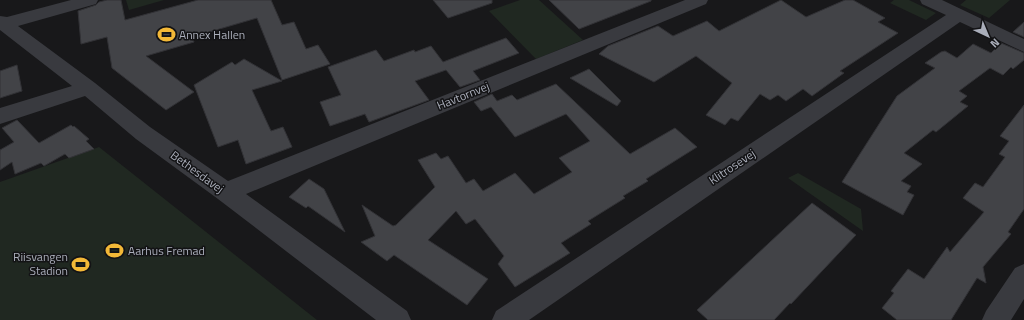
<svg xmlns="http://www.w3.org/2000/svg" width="1024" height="320" font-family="'Titillium Web',sans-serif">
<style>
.green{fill:#202821}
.building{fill:#424347;stroke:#323236}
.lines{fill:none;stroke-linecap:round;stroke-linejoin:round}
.minor{fill:#393a3f;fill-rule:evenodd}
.labels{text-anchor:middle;stroke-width:3;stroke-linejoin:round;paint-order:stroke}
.poi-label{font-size:12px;fill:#aaaeba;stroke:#131315;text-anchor:start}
.street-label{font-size:12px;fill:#aaaeba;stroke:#131315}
</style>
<rect width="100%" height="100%" fill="#18181a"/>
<!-- green -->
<path class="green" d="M 126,0 L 164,0 L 129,10 Z
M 520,0 L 539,0 L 583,40 L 536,59 L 489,11 Z
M 894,0 L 909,0 L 936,13 L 926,20 L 890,3 Z
M 966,0 L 1010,0 L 989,18 L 960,5 Z
M 99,147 L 317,320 L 0,320 L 0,182 Z
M 798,173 L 861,209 L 863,231 L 788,178 Z"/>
<!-- building -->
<path class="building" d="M 107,0 L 121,0 L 125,20 L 198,0 L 271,0 L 282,25 L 294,22 L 306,49 L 318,45 L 330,64 L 282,80 L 257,18 L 192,37 L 194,42 L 146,56 L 194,92 L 166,110 L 112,68 L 107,37 L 81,44 L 78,11 L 96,5 L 99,2 Z
M 433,0 L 492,0 L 492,3 L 448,18 Z
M 549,0 L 651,0 L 651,1 L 579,29 Z
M 781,0 L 806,17 L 845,0 L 853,0 L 885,18 L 878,22 L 898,33 L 840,71 L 844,73 L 812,96 L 803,89 L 786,101 L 778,95 L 770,100 L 760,94 L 738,121 L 731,118 L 725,125 L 706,115 L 732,83 L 696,56 L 654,82 L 599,54 L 608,46 L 658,26 L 673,36 L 707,21 L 719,31 Z
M 1024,22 L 1024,37 L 1013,32 Z
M 506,38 L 519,53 L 473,71 L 480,80 L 460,87 L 446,70 L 415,81 L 429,100 L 369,122 L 365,114 L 330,126 L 320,102 L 341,95 L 328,67 L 376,50 L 384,61 L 414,50 L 415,52 L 431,46 L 443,62 Z
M 1001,43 L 1024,53 L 1024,60 L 1013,69 L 1011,67 L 1003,75 L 990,68 L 959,91 L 967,96 L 960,102 L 968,106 L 936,132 L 933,130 L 904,153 L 922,164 L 901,181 L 911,186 L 907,192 L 914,195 L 903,215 L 842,182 L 897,96 L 935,68 L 925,63 L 941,52 L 945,51 L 957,58 L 973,44 L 991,53 Z
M 244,59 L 282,81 L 252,90 L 271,131 L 283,127 L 292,147 L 246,164 L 238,140 L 218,147 L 194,85 L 232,62 L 235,65 Z
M 17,65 L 22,91 L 0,98 L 0,71 Z
M 589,69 L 621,101 L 617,106 L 570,78 Z
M 556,84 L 630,154 L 675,128 L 697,147 L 646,179 L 648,181 L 623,196 L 625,198 L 588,221 L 591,224 L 561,243 L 570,253 L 515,287 L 498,264 L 504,256 L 475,219 L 466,224 L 456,211 L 428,240 L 488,279 L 467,305 L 394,255 L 387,261 L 361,242 L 375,236 L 362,205 L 393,226 L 396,225 L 435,187 L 418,160 L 436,153 L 441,159 L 448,156 L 466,183 L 474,179 L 483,191 L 515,173 L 534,194 L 572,172 L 559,158 L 590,141 L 566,114 L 515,137 L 491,107 L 481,111 L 474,102 L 492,94 L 497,101 L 512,95 L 517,100 Z
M 1024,105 L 1024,209 L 1008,232 L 1011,234 L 983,267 L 986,283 L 977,278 L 951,320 L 897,320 L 882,308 L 894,293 L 891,291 L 908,269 L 924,279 L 947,247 L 950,252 L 984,212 L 963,198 L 975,183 L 983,187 L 1005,157 L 999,154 L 1009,141 L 1000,136 Z
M 17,120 L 39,143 L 71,125 L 73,127 L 74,126 L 89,139 L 86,141 L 94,149 L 69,158 L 65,154 L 44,166 L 41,163 L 15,174 L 12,162 L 0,170 L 0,150 L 14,142 L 2,128 Z
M 309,179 L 324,189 L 345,232 L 308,206 L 306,208 L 289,197 Z
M 812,203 L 856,235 L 791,304 L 790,303 L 774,320 L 708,320 L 697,310 Z"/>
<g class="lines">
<!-- minor -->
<path class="minor" d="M 71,0 L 98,0 L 96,4 L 18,26 L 95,83 L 150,127 L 228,181 L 685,0 L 708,0 L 706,4 L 246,194 L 407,311 L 411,320 L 376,320 L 218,199 L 136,139 L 85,96 L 0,124 L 0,108 L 72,86 L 0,30 L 0,16 L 7,17 Z
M 920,0 L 942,0 L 1024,39 L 1024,52 L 960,22 L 529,320 L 492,320 L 496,311 L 946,15 L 922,4 Z
M 1024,264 L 1024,299 L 1011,320 L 982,320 L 986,311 L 1015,268 Z"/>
</g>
<!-- icons -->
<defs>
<symbol id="stadium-bare" viewBox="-9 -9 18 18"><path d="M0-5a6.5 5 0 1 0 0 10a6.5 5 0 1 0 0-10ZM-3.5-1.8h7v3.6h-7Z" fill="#f3b837" stroke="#131315" stroke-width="2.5" paint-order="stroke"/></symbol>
</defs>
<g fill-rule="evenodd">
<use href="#stadium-bare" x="154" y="22" width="25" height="25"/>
<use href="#stadium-bare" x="102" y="238" width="25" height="25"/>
<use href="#stadium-bare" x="68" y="252" width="25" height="25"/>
</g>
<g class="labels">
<!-- poi labels -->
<g class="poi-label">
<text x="179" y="39">Annex Hallen</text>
<text x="128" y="255">Aarhus Fremad</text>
<text x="68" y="261" text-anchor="end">Riisvangen<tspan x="68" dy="14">Stadion</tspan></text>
</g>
<!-- street labels -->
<g class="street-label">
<text transform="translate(463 96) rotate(-22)" y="4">Havtornvej</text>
<text transform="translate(732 167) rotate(-34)" y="4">Klitrosevej</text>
<text transform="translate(197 172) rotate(36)" y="4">Bethesdavej</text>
</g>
</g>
<!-- north arrow -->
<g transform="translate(988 36) rotate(136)" stroke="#131315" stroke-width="3" paint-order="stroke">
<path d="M0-3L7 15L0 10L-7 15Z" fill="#aaaeba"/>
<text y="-6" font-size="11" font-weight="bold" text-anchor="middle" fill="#aaaeba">N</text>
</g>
</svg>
